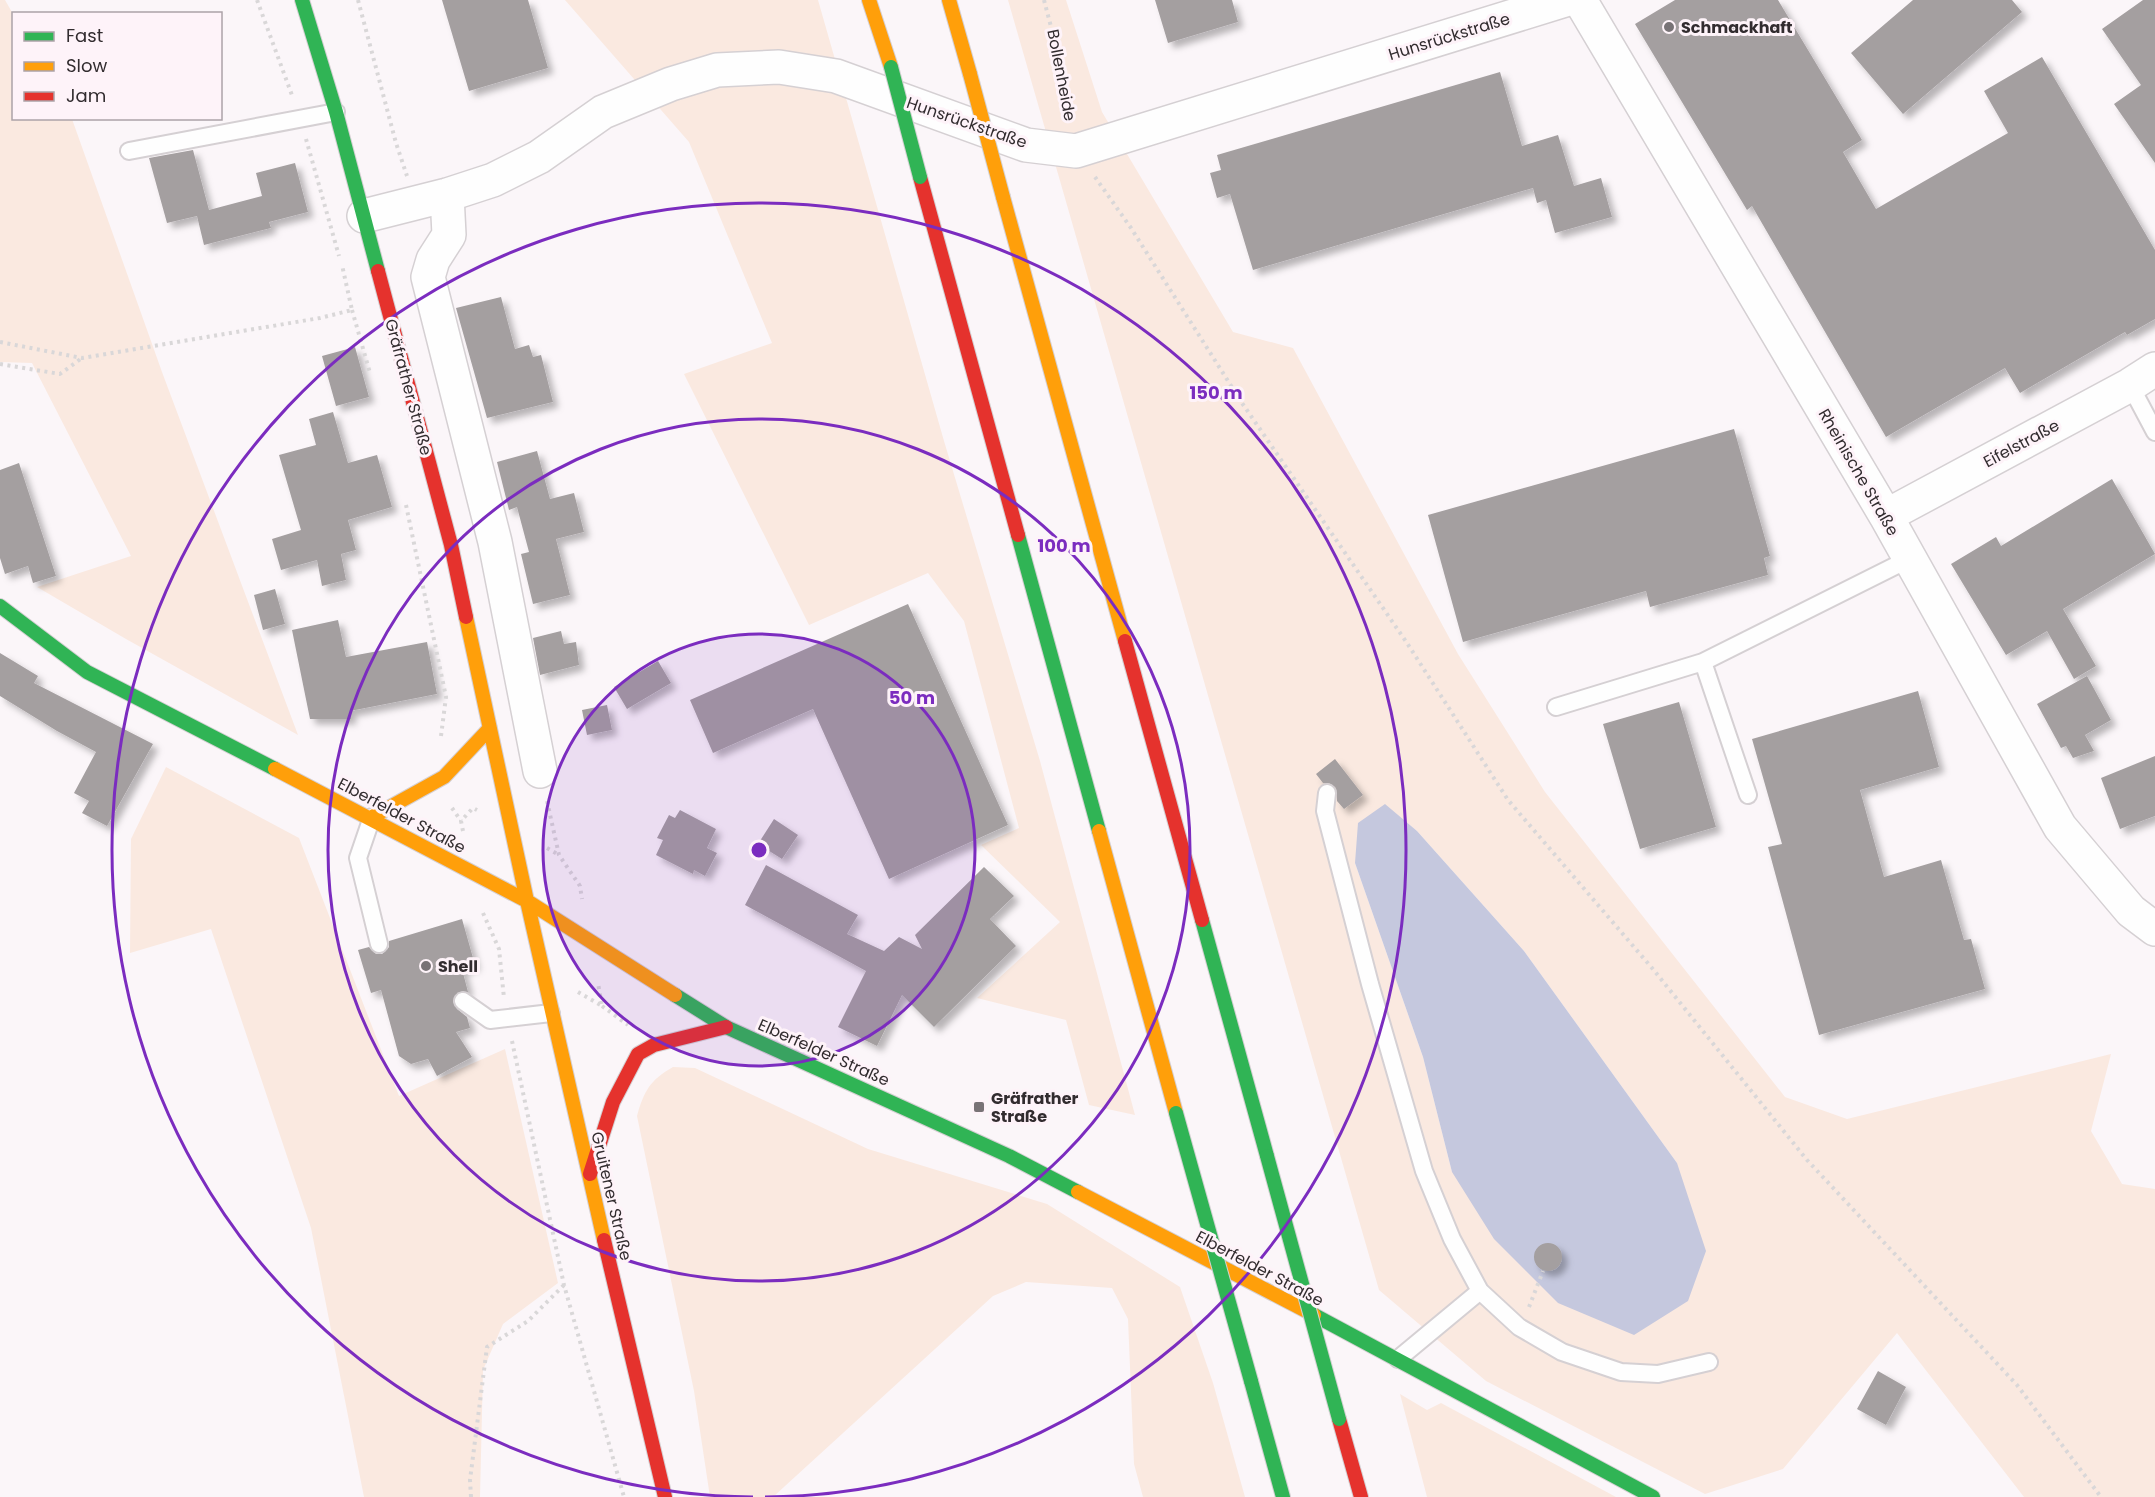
<svg xmlns="http://www.w3.org/2000/svg" width="2155" height="1497" font-family="Poppins,sans-serif">
<style>
.green{fill:#fae9e0;fill-rule:evenodd}
.water{fill:#c5c8de}
.building{fill:#a49fa0;filter:url(#shadow)}
.lines{fill:none;stroke-linecap:round;stroke-linejoin:round}
.lane-casing{stroke:#d5d0d3;stroke-width:20}
.street-casing{stroke:#d5d0d3;stroke-width:36}
.fast-casing{stroke:#d5d0d3;stroke-width:16}
.slow-casing{stroke:#d5d0d3;stroke-width:16}
.jam-casing{stroke:#d5d0d3;stroke-width:16}
.path{stroke:#d9d7d8;stroke-width:4;stroke-dasharray:3 4.5;stroke-linecap:butt}
.lane{stroke:#fefefe;stroke-width:16}
.street{stroke:#fefefe;stroke-width:33}
.fast{stroke:#30b455;stroke-width:14}
.slow{stroke:#ff9f0a;stroke-width:14}
.jam{stroke:#e5322d;stroke-width:14}
.fast-bridge-casing{stroke:#d4d2d3;stroke-width:16;stroke-linecap:butt}
.slow-bridge-casing{stroke:#d4d2d3;stroke-width:16;stroke-linecap:butt}
.fast-bridge{stroke:#30b455;stroke-width:14}
.slow-bridge{stroke:#ff9f0a;stroke-width:14}
.ring{fill:none;stroke:#7b2cbf;stroke-width:3}
.poi-dot{fill:#787376;stroke:#fef3f9;stroke-width:2}
.labels{text-anchor:middle;stroke-width:6;stroke-linejoin:round;paint-order:stroke}
.poi-label{font-size:16px;font-weight:bold;fill:#322c2f;stroke:#fef3f9;text-anchor:start}
.street-label{font-size:16px;fill:#322c2f;stroke:#fef3f9}
.centre{fill:#7b2cbf;stroke:#fef3f9;stroke-width:3}
.ring-label{font-size:18px;text-anchor:middle;font-weight:bold;fill:#7b2cbf;stroke:#fef3f9;stroke-width:6;stroke-linejoin:round;paint-order:stroke}
</style>
<defs>
<filter id="shadow"><feDropShadow dx="5.5" dy="5.5" stdDeviation="3" flood-color="#0004"/></filter>
</defs>
<rect width="100%" height="100%" fill="#fbf6f9"/>
<!-- green -->
<path class="green" d="M 0,0 L 5,0 L 13,14 L 14,118 L 72,119 L 162,372 L 298,735 L 126,639 L 37,587 L 131,556 L 32,363 L 0,362 Z
M 565,0 L 818,0 L 944,441 L 1040,761 L 1135,1115 L 1089,1105 L 1066,1020 L 977,998 L 1060,922 L 981,845 L 1019,828 L 964,621 L 928,573 L 809,625 L 684,374 L 772,343 L 689,142 Z
M 1008,0 L 1066,0 L 1102,112 L 1233,332 L 1293,348 L 1458,654 L 1545,792 L 1785,1097 L 1847,1119 L 2111,1054 L 2091,1131 L 2122,1184 L 2155,1189 L 2155,1497 L 2024,1497 L 1897,1333 L 1783,1469 L 1705,1494 L 1486,1381 L 1379,1290 ZM 1385,805 L 1417,831 L 1524,951 L 1677,1163 L 1452,1172 L 1423,1057 L 1355,863 Z
M 166,767 L 299,838 L 399,1096 L 505,1049 L 558,1283 L 503,1324 L 483,1370 L 480,1497 L 364,1497 L 311,1228 L 211,929 L 130,953 L 131,839 Z
M 673,1067 L 695,1068 L 868,1149 L 1047,1204 L 1180,1287 L 1213,1383 L 1245,1497 L 1143,1497 L 1134,1464 L 1128,1319 L 1112,1288 L 1026,1282 L 993,1296 L 773,1497 L 710,1497 L 694,1391 L 637,1116 C 644,1091 650,1080 673,1067 Z
M 1400,1394 L 1427,1410 L 1441,1403 L 1616,1497 L 1427,1497 Z"/>
<!-- water -->
<path class="water" d="M 1385,804 L 1417,831 L 1524,951 L 1677,1163 L 1706,1251 L 1688,1301 L 1634,1335 L 1558,1303 L 1494,1239 L 1452,1172 L 1423,1057 L 1355,863 L 1358,823 Z"/>
<!-- building -->
<path class="building" d="M 442,0 L 528,0 L 548,68 L 469,91 Z
M 1155,0 L 1232,0 L 1238,22 L 1168,43 Z
M 1675,0 L 1778,0 L 1862,140 L 1843,152 L 1876,209 L 2008,133 L 1984,91 L 2042,57 L 2155,250 L 2155,319 L 2127,335 L 2125,332 L 2020,393 L 2005,368 L 1886,437 L 1752,206 L 1747,210 L 1635,24 Z
M 1913,0 L 2012,0 L 2022,12 L 1903,114 L 1851,53 Z
M 2143,0 L 2155,0 L 2155,163 L 2114,104 L 2141,85 L 2102,29 Z
M 1500,72 L 1522,146 L 1558,135 L 1574,186 L 1601,178 L 1612,217 L 1555,233 L 1546,200 L 1537,203 L 1533,188 L 1253,270 L 1230,194 L 1217,198 L 1210,173 L 1221,170 L 1217,155 Z
M 193,150 L 209,210 L 262,196 L 256,173 L 295,163 L 308,212 L 269,222 L 271,228 L 204,245 L 197,216 L 167,223 L 149,158 Z
M 501,297 L 515,349 L 529,345 L 533,357 L 541,355 L 553,402 L 487,418 L 456,308 Z
M 355,347 L 369,397 L 336,406 L 322,356 Z
M 333,412 L 348,463 L 377,455 L 392,507 L 348,520 L 356,550 L 341,554 L 346,580 L 322,586 L 317,560 L 281,570 L 272,539 L 301,530 L 279,455 L 316,445 L 309,419 Z
M 1734,429 L 1770,556 L 1764,558 L 1768,575 L 1650,607 L 1646,591 L 1463,642 L 1428,515 Z
M 537,451 L 550,499 L 574,493 L 584,532 L 556,539 L 570,595 L 533,604 L 521,554 L 529,552 L 517,507 L 509,510 L 497,462 Z
M 19,463 L 56,576 L 33,583 L 28,566 L 5,574 L 0,558 L 0,470 Z
M 2112,479 L 2155,554 L 2063,609 L 2096,666 L 2074,679 L 2047,631 L 2006,655 L 1951,564 L 1996,537 L 2001,546 Z
M 275,589 L 285,624 L 263,630 L 254,595 Z
M 908,604 L 1008,825 L 889,879 L 813,709 L 713,753 L 690,700 Z
M 338,620 L 346,657 L 427,642 L 437,694 L 350,711 L 351,719 L 310,719 L 292,630 Z
M 561,631 L 564,644 L 576,642 L 579,665 L 540,675 L 533,638 Z
M 0,653 L 38,676 L 34,683 L 153,744 L 107,826 L 82,813 L 89,801 L 74,793 L 96,752 L 57,731 L 0,696 Z
M 658,661 L 671,683 L 627,709 L 614,687 Z
M 2087,676 L 2111,720 L 2085,735 L 2094,751 L 2073,758 L 2066,746 L 2061,748 L 2037,704 Z
M 1918,691 L 1939,767 L 1860,790 L 1884,877 L 1941,860 L 1964,940 L 1971,939 L 1985,989 L 1819,1035 L 1768,847 L 1782,844 L 1752,739 Z
M 1679,702 L 1716,827 L 1640,849 L 1603,724 Z
M 607,705 L 612,730 L 587,735 L 582,710 Z
M 2155,756 L 2155,816 L 2120,829 L 2101,778 Z
M 1335,759 L 1363,795 L 1344,809 L 1337,801 L 1336,788 L 1329,783 L 1323,783 L 1316,774 Z
M 680,810 L 716,829 L 707,848 L 717,853 L 705,876 L 694,870 L 693,874 L 656,855 L 663,840 L 657,838 L 669,815 L 675,818 Z
M 774,819 L 798,835 L 782,859 L 758,844 Z
M 766,865 L 858,915 L 847,934 L 884,951 L 899,937 L 922,949 L 915,935 L 984,867 L 1014,896 L 990,919 L 1016,946 L 934,1027 L 902,995 L 877,1046 L 838,1027 L 866,971 L 745,905 Z
M 462,919 L 475,965 L 462,969 L 468,992 L 458,992 L 453,1001 L 457,1009 L 467,1017 L 470,1028 L 456,1032 L 472,1057 L 437,1076 L 428,1059 L 411,1064 L 399,1056 L 381,990 L 371,993 L 358,950 L 369,947 L 376,954 L 382,954 L 389,947 L 389,941 Z
M1534 1257a14 14 0 1 1 28 0a14 14 0 1 1-28 0Z
M 1878,1371 L 1906,1387 L 1886,1425 L 1857,1409 Z"/>
<g class="lines">
<defs>
<path id="lane" d="M 129,151 L 336,112
M 2130,385 L 2155,432
M 1556,707 L 1703,662
M 1327,793 L 1325,811 L 1370,984 L 1424,1171 L 1452,1239 L 1480,1291 L 1519,1327 L 1562,1352 L 1621,1372 L 1658,1374 L 1709,1362
M 1748,795 L 1703,662 L 1909,559
M 372,817 L 358,858 L 379,944
M 463,1001 L 490,1020 L 551,1013
M 1398,1359 L 1480,1291"/>
<path id="street" d="M 1580,0 L 1886,516 L 2060,827 L 2131,911 L 2155,929
M 447,195 L 449,235 L 433,260 L 428,277 L 495,542 L 540,771
M 364,216 L 447,195 L 493,180 L 539,157 L 603,112 L 671,84 L 717,70 L 779,67 L 836,76 L 1026,145 L 1076,151 L 1565,0
M 1886,516 L 2130,385 L 2155,369"/>
<path id="fast" d="M 302,0 L 336,112 L 378,271
M 1018,535 L 1099,831
M 0,606 L 87,672 L 275,769
M 1202,920 L 1267,1156
M 675,995 L 726,1027 L 1009,1156 L 1078,1192
M 1314,1315 L 1653,1497
M 1251,1381 L 1283,1497"/>
<path id="slow" d="M 869,0 L 891,67
M 949,0 L 970,74
M 1003,197 L 1125,641
M 466,617 L 527,901
M 275,769 L 527,901 L 675,995
M 372,817 L 444,777 L 490,728
M 1099,831 L 1176,1113
M 527,901 L 604,1240
M 1078,1192 L 1314,1315"/>
<path id="jam" d="M 920,177 L 1018,535
M 378,271 L 451,545 L 466,617
M 1125,641 L 1202,920
M 590,1174 L 613,1102 L 638,1054 L 654,1045 L 726,1027
M 604,1240 L 665,1497
M 1339,1419 L 1361,1497"/>
</defs>
<!-- lane casing -->
<use href="#lane" class="lane-casing"/>
<!-- street casing -->
<use href="#street" class="street-casing"/>
<!-- fast casing -->
<use href="#fast" class="fast-casing"/>
<!-- slow casing -->
<use href="#slow" class="slow-casing"/>
<!-- jam casing -->
<use href="#jam" class="jam-casing"/>
<!-- path -->
<path class="path" d="M 257,0 L 293,98
M 358,0 L 396,143 L 407,176
M 1044,0 L 1065,80 L 1071,119
M 306,139 L 339,256
M 1095,177 L 1131,228 L 1242,403 L 1407,643 L 1508,800 L 1652,968 L 1807,1160 L 2017,1385 L 2101,1497
M 352,310 L 370,373
M 0,342 L 82,358 L 320,318 L 352,310 L 342,265
M 0,364 L 60,374 L 82,358
M 406,505 L 446,697 L 441,736
M 547,801 L 559,855 L 580,886 L 582,899
M 452,808 L 461,821
M 463,831 L 461,821 L 473,808 L 477,810
M 547,848 L 559,855
M 483,913 L 499,949 L 504,998
M 578,992 L 602,1006 L 598,983
M 602,1006 L 628,1025
M 512,1041 L 564,1285 L 624,1497
M 1529,1307 L 1543,1271
M 471,1497 L 470,1480 L 487,1347 L 528,1321 L 564,1285"/>
<!-- lane -->
<use href="#lane" class="lane"/>
<!-- street -->
<use href="#street" class="street"/>
<!-- fast -->
<use href="#fast" class="fast"/>
<!-- slow -->
<use href="#slow" class="slow"/>
<!-- jam -->
<use href="#jam" class="jam"/>
<defs>
<path id="fast-bridge" d="M 891,67 L 920,177
M 1176,1113 L 1251,1381
M 1267,1156 L 1339,1419"/>
<path id="slow-bridge" d="M 970,74 L 1003,197"/>
</defs>
<!-- fast-bridge casing -->
<use href="#fast-bridge" class="fast-bridge-casing"/>
<!-- slow-bridge casing -->
<use href="#slow-bridge" class="slow-bridge-casing"/>
<!-- fast-bridge -->
<use href="#fast-bridge" class="fast-bridge"/>
<!-- slow-bridge -->
<use href="#slow-bridge" class="slow-bridge"/>
</g>
<!-- distance rings -->
<circle cx="759" cy="850" r="216" fill="#7b2cbf" fill-opacity=".12"/>
<g class="ring">
<circle cx="759" cy="850" r="216"/>
<circle cx="759" cy="850" r="431"/>
<path d="M753 1497A647 647 0 1 1 765 1497"/>
</g>
<!-- markers -->
<g class="poi-dot">
<circle cx="1669" cy="27" r="6"/>
<circle cx="426" cy="966" r="6"/>
<rect x="973" y="1101" width="12" height="12" rx="3"/>
</g>
<g class="labels">
<!-- poi labels -->
<g class="poi-label">
<text x="1681" y="33">Schmackhaft</text>
<text x="438" y="972">Shell</text>
<text x="991" y="1104">Gräfrather<tspan x="991" dy="18">Straße</tspan></text>
</g>
<!-- street labels -->
<g class="street-label">
<text transform="translate(1449 36) rotate(-17)" y="6">Hunsrückstraße</text>
<text transform="translate(1062 75) rotate(79)" y="6">Bollenheide</text>
<text transform="translate(967 122) rotate(19)" y="6">Hunsrückstraße</text>
<text transform="translate(409 387) rotate(75)" y="6">Gräfrather Straße</text>
<text transform="translate(2021 443) rotate(-28)" y="6">Eifelstraße</text>
<text transform="translate(1859 472) rotate(60)" y="6">Rheinische Straße</text>
<text transform="translate(402 815) rotate(28)" y="6">Elberfelder Straße</text>
<text transform="translate(824 1052) rotate(24)" y="6">Elberfelder Straße</text>
<text transform="translate(612 1196) rotate(77)" y="6">Gruitener Straße</text>
<text transform="translate(1260 1268) rotate(28)" y="6">Elberfelder Straße</text>
</g>
</g>
<circle cx="759" cy="850" r="9" class="centre"/>
<g class="ring-label">
<text x="1216" y="399">150 m</text>
<text x="1064" y="552">100 m</text>
<text x="912" y="704">50 m</text>
</g>
<!-- legend -->
<rect x="12" y="12" width="210" height="108" fill="#fef3f9" stroke="#aca3a8" stroke-width="1.5"/>
<rect x="24" y="32" width="30" height="9" fill="#30b455" stroke="#aca3a8" stroke-width="1.5"/>
<text x="66" y="42" font-size="18" fill="#322c2f">Fast</text>
<rect x="24" y="62" width="30" height="9" fill="#ff9f0a" stroke="#aca3a8" stroke-width="1.5"/>
<text x="66" y="72" font-size="18" fill="#322c2f">Slow</text>
<rect x="24" y="92" width="30" height="9" fill="#e5322d" stroke="#aca3a8" stroke-width="1.5"/>
<text x="66" y="102" font-size="18" fill="#322c2f">Jam</text>
</svg>
